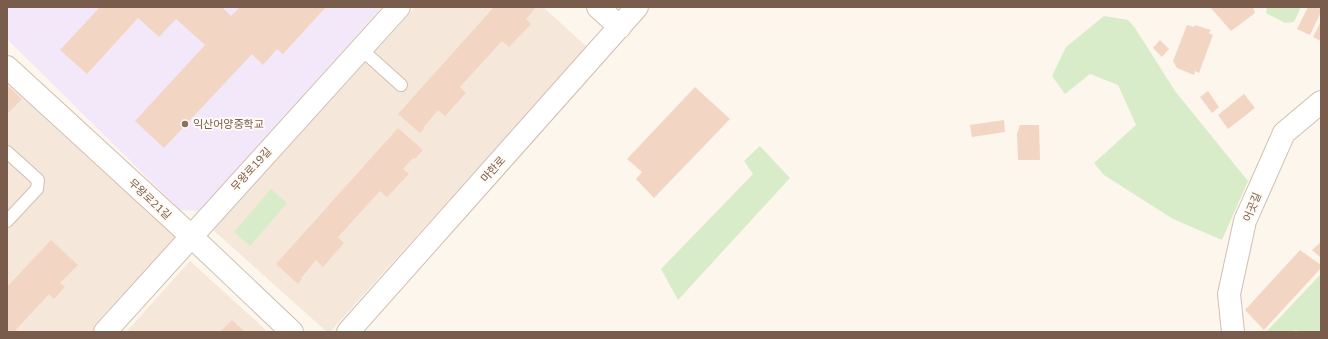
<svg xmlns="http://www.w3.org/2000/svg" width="1328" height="339" font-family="Mulish,'Noto Sans KR',sans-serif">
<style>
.residential{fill:#f5e8da}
.education{fill:#f3e8fa}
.green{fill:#d8ecc9}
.building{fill:#f3d5c3}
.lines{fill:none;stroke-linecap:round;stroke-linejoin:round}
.lane-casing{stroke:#d1beb0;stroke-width:14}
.street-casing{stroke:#d1beb0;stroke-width:24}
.lane{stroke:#fff;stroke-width:12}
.street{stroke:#fff;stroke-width:22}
.education-dot{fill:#8d6e63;stroke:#fffaf3;stroke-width:1.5}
.labels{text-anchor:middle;stroke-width:4;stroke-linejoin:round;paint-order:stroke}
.education-label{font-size:11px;fill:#785e54;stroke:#fffaf3;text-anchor:start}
.street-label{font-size:11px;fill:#7a5c4d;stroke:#fffaf3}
</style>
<rect width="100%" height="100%" fill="#fdf6ec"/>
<!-- residential -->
<path class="residential" d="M 415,7 L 543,7 L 587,47 L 330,332 L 327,332 L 213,230 Z
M 7,78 L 181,235 L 93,332 L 7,332 Z
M 190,261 L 268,332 L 126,332 Z"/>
<!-- education -->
<path class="education" d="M 7,7 L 382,7 L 199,211 L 180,210 L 7,39 Z"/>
<!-- green -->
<path class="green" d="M 1267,7 L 1301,7 L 1294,22 L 1285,23 L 1266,13 Z
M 1104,16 L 1128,20 L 1135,28 L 1175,91 L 1248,181 L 1222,240 L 1173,219 L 1104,175 L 1094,163 L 1136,125 L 1118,85 L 1090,74 L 1065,94 L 1052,76 L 1066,47 Z
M 760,146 L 790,178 L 678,300 L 661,269 L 753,174 L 744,161 Z
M 271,189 L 287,203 L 250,246 L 234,232 Z
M 1321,274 L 1321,332 L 1299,332 L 1296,330 L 1291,332 L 1266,332 Z"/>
<!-- building -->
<path class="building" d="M 100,7 L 222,7 L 231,16 L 240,7 L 326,7 L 283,54 L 277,49 L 263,65 L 252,54 L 164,148 L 135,121 L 205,45 L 176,19 L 159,37 L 138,18 L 87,74 L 60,50 Z
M 494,7 L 539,7 L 537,9 L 536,7 L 526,19 L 531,24 L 509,47 L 502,41 L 460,87 L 466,93 L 445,116 L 438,110 L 423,128 L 424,129 L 420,133 L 398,114 Z
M 1210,7 L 1253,7 L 1255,13 L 1231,31 Z
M 1308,7 L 1321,7 L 1321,12 L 1310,35 L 1297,29 Z
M 1320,23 L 1321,24 L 1321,41 L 1313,37 Z
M 1187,25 L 1194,27 L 1195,25 L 1211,30 L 1209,33 L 1213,35 L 1199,73 L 1195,71 L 1194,75 L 1177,68 L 1173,61 Z
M 1160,40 L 1169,49 L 1162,57 L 1153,48 Z
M 7,85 L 22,99 L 7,114 Z
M 695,87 L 730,119 L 654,198 L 636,179 L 642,172 L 627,159 Z
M 1208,91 L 1219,107 L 1212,113 L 1200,97 Z
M 1244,94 L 1255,108 L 1228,129 L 1218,115 Z
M 1004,120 L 1005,132 L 972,137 L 970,125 Z
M 1020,125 L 1039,125 L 1040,160 L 1018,160 L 1017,134 Z
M 398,128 L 423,150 L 415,159 L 413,158 L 403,169 L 409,174 L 387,197 L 380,191 L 338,237 L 344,243 L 323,267 L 316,260 L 301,278 L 302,279 L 298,284 L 276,264 Z
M 51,240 L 78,265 L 60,283 L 65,287 L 54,299 L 49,294 L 14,332 L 7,332 L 7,287 Z
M 1321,242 L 1321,258 L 1312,250 Z
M 1300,250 L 1321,265 L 1321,268 L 1264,330 L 1245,310 Z
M 232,320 L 245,332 L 220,332 Z"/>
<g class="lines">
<defs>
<path id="lane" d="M 361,49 L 401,85
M 7,152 L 38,180 L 37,189 L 7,221"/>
<path id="street" d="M 598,7 L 620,27
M 7,67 L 191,236 L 292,332
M 105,332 L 399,7
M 348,332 L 637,7
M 1233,332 L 1229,294 L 1245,221 L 1284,133 L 1321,102"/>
</defs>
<!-- lane casing -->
<use href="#lane" class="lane-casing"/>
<!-- street casing -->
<use href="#street" class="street-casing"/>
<!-- lane -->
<use href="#lane" class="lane"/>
<!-- street -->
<use href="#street" class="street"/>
</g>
<!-- markers -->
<circle class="education-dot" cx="185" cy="124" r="4"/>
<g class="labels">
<!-- education labels -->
<g class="education-label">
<text x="193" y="128">익산어양중학교</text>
</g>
<!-- street labels -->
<g class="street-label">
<text transform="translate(251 169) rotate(-48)" y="4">무왕로19길</text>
<text transform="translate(493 169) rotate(-48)" y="4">마한로</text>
<text transform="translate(150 199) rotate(43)" y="4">무왕로21길</text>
<text transform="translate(1252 207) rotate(-68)" y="4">어곳길</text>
</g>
</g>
<!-- border -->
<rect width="1328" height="339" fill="none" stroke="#7a5c4d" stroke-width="16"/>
</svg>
